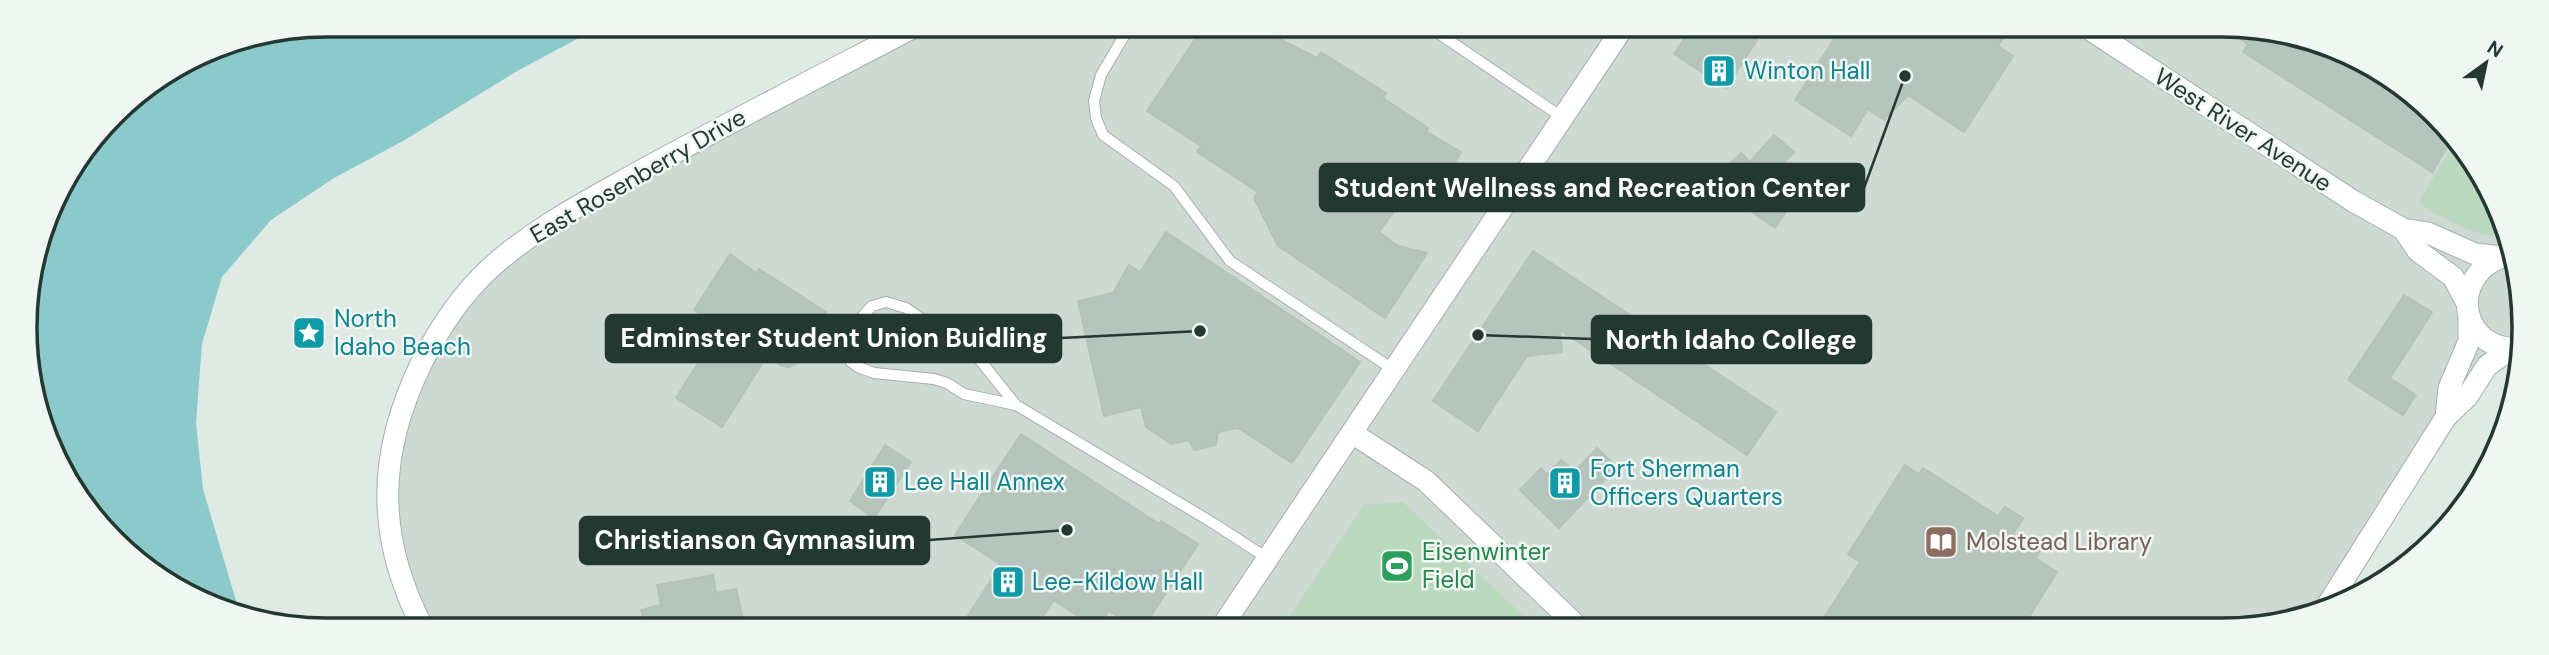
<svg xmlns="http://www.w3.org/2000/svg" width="2549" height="655" font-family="'DM Sans',sans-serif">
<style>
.built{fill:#ced9d3}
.green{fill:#bad9bf}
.water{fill:#8bc9cb}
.building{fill:#b5c4bd;stroke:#b3c3ba;stroke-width:2}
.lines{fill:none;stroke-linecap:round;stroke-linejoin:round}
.lane-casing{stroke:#a3b1aa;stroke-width:12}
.street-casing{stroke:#a3b1aa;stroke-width:23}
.secondary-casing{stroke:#a0b4aa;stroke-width:23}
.lane{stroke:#fff;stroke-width:10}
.street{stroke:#fff;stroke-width:21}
.secondary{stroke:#fff;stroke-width:21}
.labels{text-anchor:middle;stroke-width:5;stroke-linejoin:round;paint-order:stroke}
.culture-label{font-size:24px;fill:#0d838f;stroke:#f0f7f2;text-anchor:start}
.street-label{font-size:24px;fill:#223830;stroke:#f0f7f2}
.education-label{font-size:24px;fill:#785e54;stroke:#f0f7f2;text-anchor:start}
.leisure-label{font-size:24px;fill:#27864d;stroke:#f0f7f2;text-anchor:start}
.rim{fill:none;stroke:#223830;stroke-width:3.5}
.leader{fill:none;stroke:#223830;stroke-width:2.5}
.callout-dot{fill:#223830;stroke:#f0f7f2;stroke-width:2.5}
.callout{fill:#223830;stroke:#223830;stroke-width:2.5}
.callout-label{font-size:26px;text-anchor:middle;font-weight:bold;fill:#fff}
</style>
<rect width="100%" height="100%" fill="#e0eae4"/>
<!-- built -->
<path class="built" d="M 918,25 L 2261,27 L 2373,65 L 2462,143 L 2514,249 L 2521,348 L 2493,360 L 2325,609 L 2261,628 L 423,628 L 411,605 L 387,468 L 431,344 L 518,245 Z"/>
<!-- green -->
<path class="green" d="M 2457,139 L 2462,143 L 2506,232 C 2484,245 2438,214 2418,203 Z
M 1403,502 L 1536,628 L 1282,628 L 1364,505 Z"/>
<!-- water -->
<path class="water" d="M 328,25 L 603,25 L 519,70 L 403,141 L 334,178 L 271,220 L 222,277 L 202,344 L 196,423 L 203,489 L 239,611 L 176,590 L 87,512 L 35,406 L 25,307 L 56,193 L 127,100 L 212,47 Z"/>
<!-- building -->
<path class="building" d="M 1204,26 L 1254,26 L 1317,58 L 1321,52 L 1386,93 L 1383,98 L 1428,128 L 1427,132 L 1461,152 L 1448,175 L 1431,193 L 1415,182 L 1379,232 L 1398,246 L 1427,253 L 1385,318 L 1278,246 L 1254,198 L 1258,192 L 1197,152 L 1201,146 L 1147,111 Z
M 1692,26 L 1766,26 L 1726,88 L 1674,54 Z
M 1842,27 L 1986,27 L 2003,38 L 1998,46 L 2013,56 L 1964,132 L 1908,95 L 1884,120 L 1868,109 L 1851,136 L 1795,100 Z
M 2220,27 L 2261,27 L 2373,65 L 2454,136 L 2432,172 L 2243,52 L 2248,44 Z
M 1774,135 L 1794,152 L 1781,166 L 1805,183 L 1775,228 L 1752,212 L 1757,206 L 1722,172 L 1741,153 L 1750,162 Z
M 1166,232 L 1360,362 L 1292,463 L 1238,428 L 1218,432 L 1216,445 L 1194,450 L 1189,440 L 1171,444 L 1146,427 L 1141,407 L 1104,416 L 1078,301 L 1113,293 L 1129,265 L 1140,272 Z
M 1533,251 L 1776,412 L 1747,455 L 1560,330 L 1562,352 L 1527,356 L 1478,431 L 1433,401 Z
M 730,254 L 756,273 L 759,269 L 826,312 L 809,336 L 809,350 L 803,361 L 789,367 L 780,365 L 767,356 L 722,427 L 676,398 L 721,327 L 694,310 Z
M 2404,295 L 2432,312 L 2390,378 L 2416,395 L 2403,415 L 2348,380 Z
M 1021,434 L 1159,524 L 1161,521 L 1198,544 L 1143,628 L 1135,628 L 1109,611 L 1096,628 L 1054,600 L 1035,628 L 960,628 L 1001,565 L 955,535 Z
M 885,445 L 911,462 L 874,518 L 850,501 Z
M 1597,448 L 1617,467 L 1559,528 L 1520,490 L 1541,468 L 1547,475 L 1561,460 L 1574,472 Z
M 1905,465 L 1919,474 L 1923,468 L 1998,516 L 2005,507 L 2023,518 L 2013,534 L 2040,551 L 2035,558 L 2057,572 L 2022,628 L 1817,628 L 1860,562 L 1848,554 Z
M 713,575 L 716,593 L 736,589 L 745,628 L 645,628 L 641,610 L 661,605 L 657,585 Z"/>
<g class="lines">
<defs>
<path id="lane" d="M 1130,26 L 1101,75 L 1094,101 L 1096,118 L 1103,135 L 1174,186 L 1230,261 L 1394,370
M 1428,26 L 1563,118
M 1530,167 L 1575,200
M 1016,405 L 979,359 L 906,308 L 886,302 L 872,306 L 860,319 L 849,348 L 851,362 L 858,367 L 874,373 L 934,379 L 947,383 L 964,394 L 1016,405 L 1213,523 L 1267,558"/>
<path id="street" d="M 2446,417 L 2449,388 L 2469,341 L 2469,316
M 1352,433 L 1426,481 L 1579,628
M 2325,609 L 2446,417 L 2467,397 L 2487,366 L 2511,349
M 1221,628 L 1624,26"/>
<path id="secondary" d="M 2086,27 L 2353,201 L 2403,229 L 2428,233 L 2475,254 L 2502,257
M 2403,229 L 2418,251 L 2453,277 L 2467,303
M 2502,257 C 2446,278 2462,354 2521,348
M 423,628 C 375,536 377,452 423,360 C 440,327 460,297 487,271 C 531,230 585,202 637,173 C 730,122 824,74 918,25"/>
</defs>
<!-- lane casing -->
<use href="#lane" class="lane-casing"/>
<!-- street casing -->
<use href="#street" class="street-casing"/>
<!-- secondary casing -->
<use href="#secondary" class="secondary-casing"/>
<!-- lane -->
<use href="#lane" class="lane"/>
<!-- street -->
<use href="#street" class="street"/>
<!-- secondary -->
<use href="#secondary" class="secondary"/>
</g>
<!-- icons -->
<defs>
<symbol id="building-square" viewBox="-11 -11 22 22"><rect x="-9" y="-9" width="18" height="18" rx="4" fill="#0f9aa8" stroke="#f0f7f2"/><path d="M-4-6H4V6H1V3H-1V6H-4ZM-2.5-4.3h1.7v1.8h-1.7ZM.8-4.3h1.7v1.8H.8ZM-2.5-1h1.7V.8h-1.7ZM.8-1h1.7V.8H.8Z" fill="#fff"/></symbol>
<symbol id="sight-square" viewBox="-11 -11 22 22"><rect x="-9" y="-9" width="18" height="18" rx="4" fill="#0f9aa8" stroke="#f0f7f2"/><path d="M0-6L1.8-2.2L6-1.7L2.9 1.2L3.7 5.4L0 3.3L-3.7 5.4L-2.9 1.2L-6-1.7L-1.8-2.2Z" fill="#fff"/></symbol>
<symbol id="library-square" viewBox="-11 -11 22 22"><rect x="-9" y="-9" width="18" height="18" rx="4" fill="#8d6e63" stroke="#f0f7f2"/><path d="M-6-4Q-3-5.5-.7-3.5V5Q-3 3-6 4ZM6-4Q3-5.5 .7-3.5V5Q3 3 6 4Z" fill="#fff"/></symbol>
<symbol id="stadium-square" viewBox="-11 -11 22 22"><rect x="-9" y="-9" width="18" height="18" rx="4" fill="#2e9e5b" stroke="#f0f7f2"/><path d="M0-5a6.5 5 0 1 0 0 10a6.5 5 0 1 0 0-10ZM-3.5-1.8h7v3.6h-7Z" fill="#fff"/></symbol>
</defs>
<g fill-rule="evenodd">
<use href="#building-square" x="1700" y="52" width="38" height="38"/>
<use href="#sight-square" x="290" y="314" width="38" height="38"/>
<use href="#building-square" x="861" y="463" width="38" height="38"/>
<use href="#building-square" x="1546" y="464" width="38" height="38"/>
<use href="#library-square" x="1922" y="523" width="38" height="38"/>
<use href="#stadium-square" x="1378" y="547" width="38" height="38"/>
<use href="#building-square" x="989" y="563" width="38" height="38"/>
</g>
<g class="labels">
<!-- culture labels -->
<g class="culture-label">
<text x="1744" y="79">Winton Hall</text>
<text x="334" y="327">North<tspan x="334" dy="28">Idaho Beach</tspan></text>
<text x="1590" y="477">Fort Sherman<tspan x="1590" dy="28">Officers Quarters</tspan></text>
<text x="904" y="490">Lee Hall Annex</text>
<text x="1032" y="590">Lee-Kildow Hall</text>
</g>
<!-- street labels -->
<g class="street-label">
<text transform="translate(2243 130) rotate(33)" y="8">West River Avenue</text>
<text transform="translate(638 176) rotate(-30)" y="8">East Rosenberry Drive</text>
</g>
<!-- education labels -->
<g class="education-label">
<text x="1966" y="550">Molstead Library</text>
</g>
<!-- leisure labels -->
<g class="leisure-label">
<text x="1422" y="560">Eisenwinter<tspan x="1422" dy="28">Field</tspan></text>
</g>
</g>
<!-- crop -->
<path d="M0 0H2549V655H0ZM327 37H2222A290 290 0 0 1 2512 327V328A290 290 0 0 1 2222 618H327A290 290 0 0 1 37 328V327A290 290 0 0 1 327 37Z" fill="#f0f7f2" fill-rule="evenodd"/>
<path class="rim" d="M327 37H2222A290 290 0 0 1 2512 327V328A290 290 0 0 1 2222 618H327A290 290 0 0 1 37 328V327A290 290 0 0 1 327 37Z"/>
<!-- callouts -->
<path class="leader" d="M1905 76L1864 188M1200 331L1061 338M1478 335L1592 339M1067 530L929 540"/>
<g class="callout-dot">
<circle cx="1905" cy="76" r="7"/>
<circle cx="1200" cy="331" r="7"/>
<circle cx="1478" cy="335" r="7"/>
<circle cx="1067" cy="530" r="7"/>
</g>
<g class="callout">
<rect x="1320" y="164" width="544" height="47" rx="7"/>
<rect x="606" y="315" width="455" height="47" rx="7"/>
<rect x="1592" y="316" width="279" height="47" rx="7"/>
<rect x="580" y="517" width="349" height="47" rx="7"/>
</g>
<g class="callout-label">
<text x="1592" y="197">Student Wellness and Recreation Center</text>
<text x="834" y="347">Edminster Student Union Buidling</text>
<text x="1731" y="349">North Idaho College</text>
<text x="755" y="549">Christianson Gymnasium</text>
</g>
<!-- north arrow -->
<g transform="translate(2486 63) rotate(33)" stroke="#f0f7f2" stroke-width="5" paint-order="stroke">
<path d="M0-5L12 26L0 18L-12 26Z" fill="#223830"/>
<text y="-10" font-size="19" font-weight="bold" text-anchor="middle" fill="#223830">N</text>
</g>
</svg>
